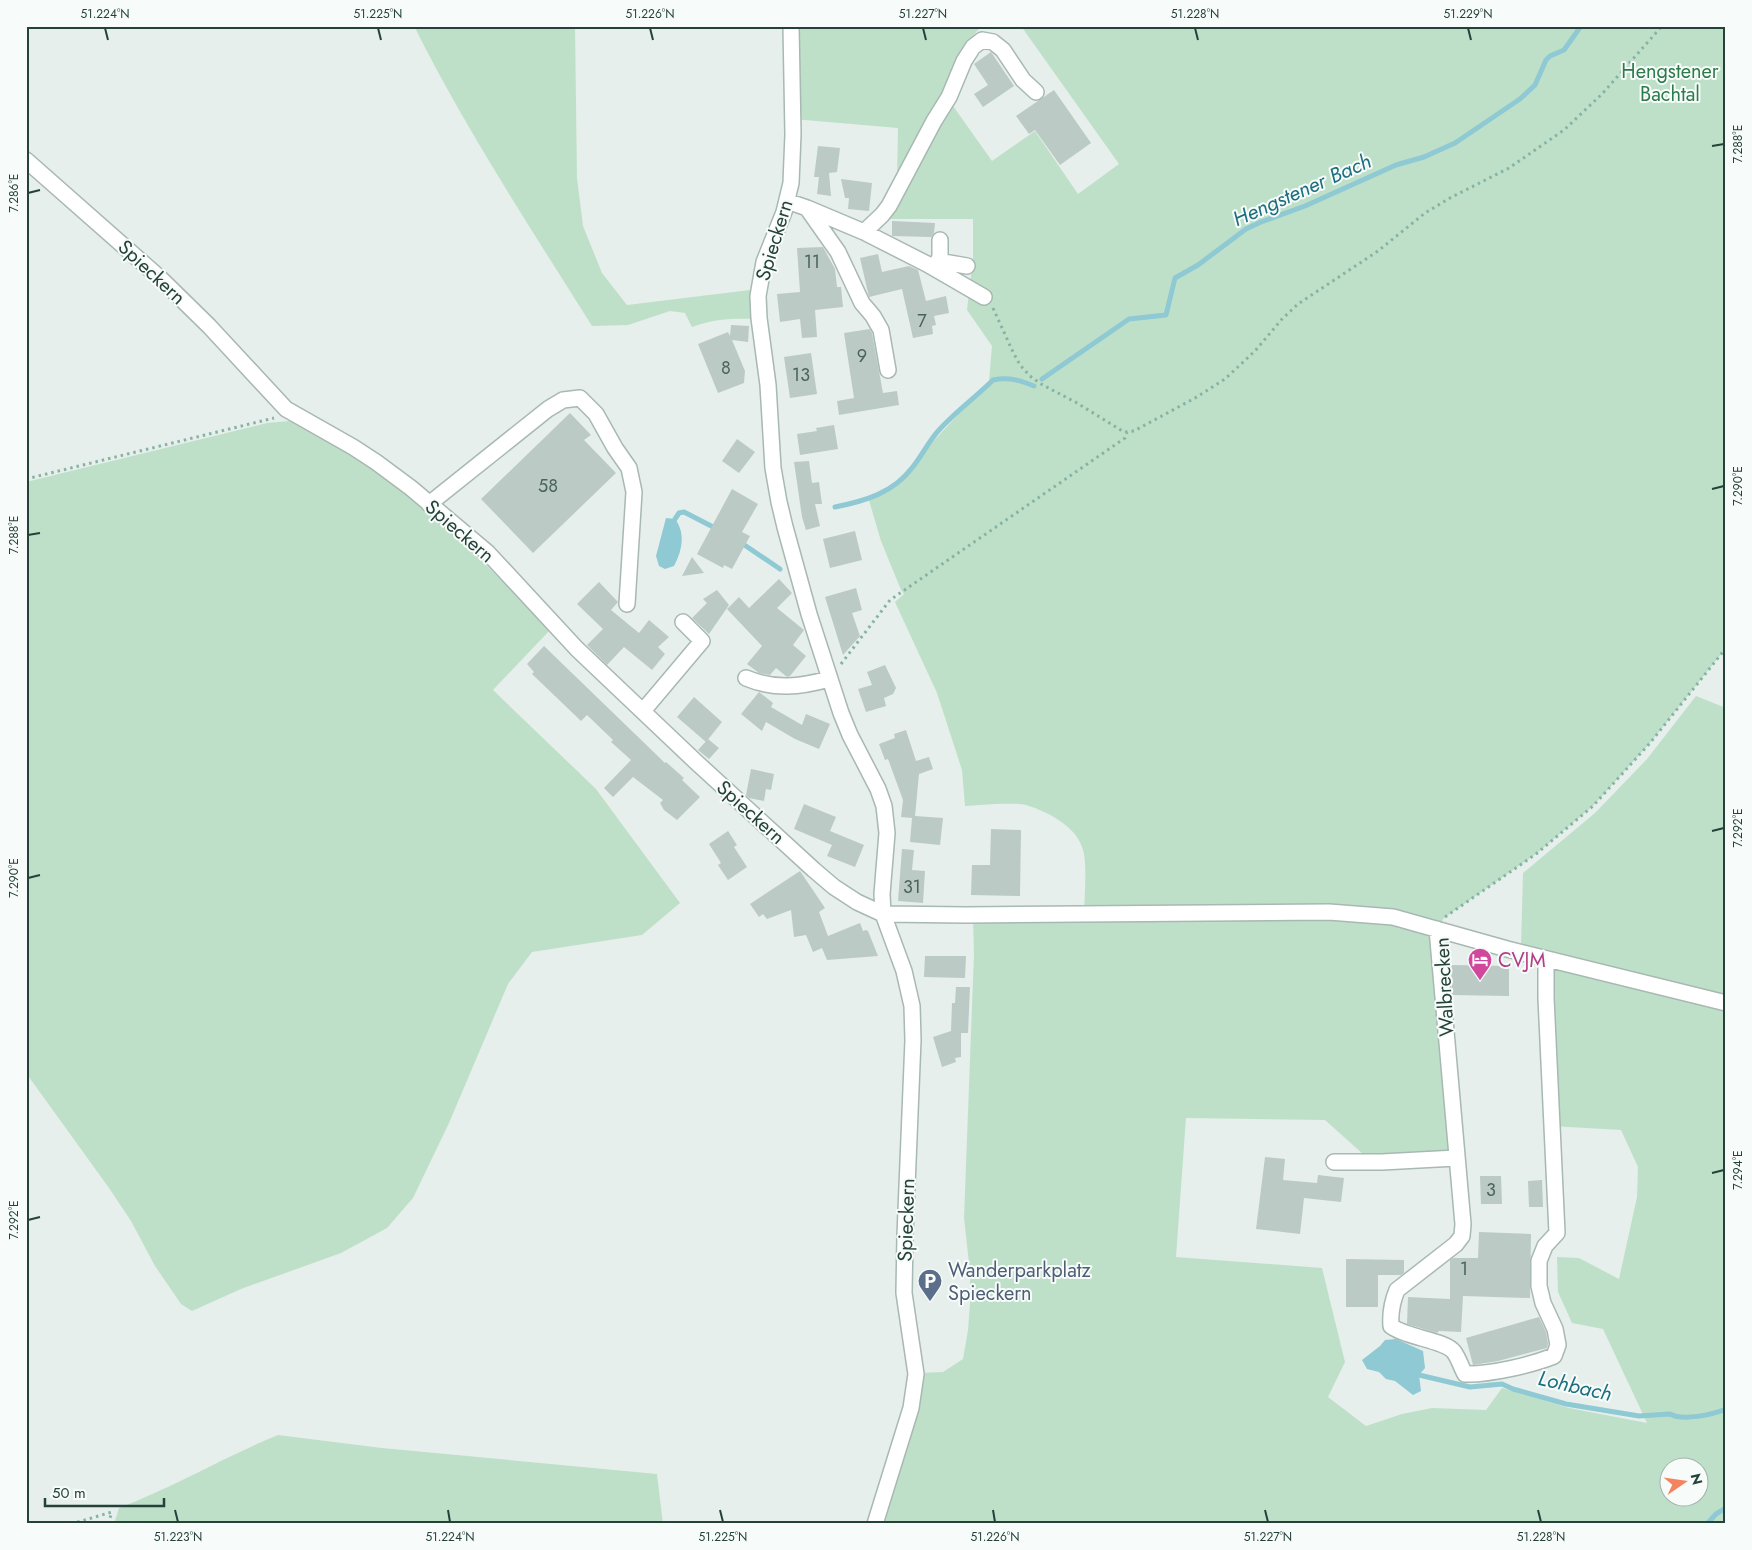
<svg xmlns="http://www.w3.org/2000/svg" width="1752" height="1550" font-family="Jost,sans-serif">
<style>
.green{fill:#bfe0c8;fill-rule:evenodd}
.water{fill:#8ec9d4}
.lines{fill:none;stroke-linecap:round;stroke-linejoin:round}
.stream{stroke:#8ec9d4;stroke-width:5}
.building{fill:#bbcac4}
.minor-casing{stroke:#a8b8b2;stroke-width:18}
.path{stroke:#86b3a5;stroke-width:3;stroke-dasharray:2.5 4;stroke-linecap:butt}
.minor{stroke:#fff;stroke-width:15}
.ticks{fill:none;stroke:#24423a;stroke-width:2}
.labels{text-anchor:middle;stroke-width:4;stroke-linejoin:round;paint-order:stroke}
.number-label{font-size:18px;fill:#4a645c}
.park-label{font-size:20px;fill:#2d7a4b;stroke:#f7fbf9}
.street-label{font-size:20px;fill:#24423a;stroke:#f7fbf9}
.hotel-label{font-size:20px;fill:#b23c85;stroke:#f7fbf9;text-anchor:start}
.service-label{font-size:20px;fill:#4e5e75;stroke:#f7fbf9;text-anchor:start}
.water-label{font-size:21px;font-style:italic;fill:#1c6f80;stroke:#f7fbf9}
.neatline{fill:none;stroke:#24423a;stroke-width:2}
.ticks-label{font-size:12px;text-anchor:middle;fill:#24423a}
</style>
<rect width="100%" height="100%" fill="#e6efeb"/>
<!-- green -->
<path class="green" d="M 414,26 L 575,26 L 577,178 L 583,226 L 602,273 L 627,305 L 750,290 L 753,319 C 729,318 715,319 692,327 L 685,313 L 670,311 L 628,325 L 592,326 C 530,227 466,130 414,26 Z
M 791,26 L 982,26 C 963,44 956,73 946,96 L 992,161 L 1035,131 L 1078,194 L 1119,164 L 1021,26 L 1726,26 L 1726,648 L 1650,743 L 1593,806 L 1536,854 L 1444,918 L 1437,929 L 1456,1158 L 1382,1162 L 1363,1154 L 1325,1120 L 1186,1118 L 1176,1257 L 1322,1268 L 1345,1362 L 1328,1397 L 1366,1426 L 1402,1414 L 1432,1408 L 1486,1410 L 1502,1388 L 1569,1408 L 1647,1423 L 1603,1329 L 1572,1323 L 1558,1292 L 1557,1257 L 1579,1258 L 1619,1279 L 1637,1197 L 1638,1167 L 1621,1130 L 1551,1126 L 1546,960 L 1521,946 L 1523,873 L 1595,813 L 1647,759 L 1696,696 L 1726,708 L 1726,1524 L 880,1524 L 920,1373 L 943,1372 L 963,1359 L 968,1330 L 970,1304 L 970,1272 L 964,1218 L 974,953 L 973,919 L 1084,919 C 1084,901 1087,871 1084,854 C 1080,828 1049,812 1026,805 C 1014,802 979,805 965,806 L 962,770 L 937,693 L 895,602 L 904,594 L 901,590 L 881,541 L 868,497 L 895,483 L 989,381 L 992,346 L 967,310 L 973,259 L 973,219 L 887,219 L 897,180 L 898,128 L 793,119 ZM 1670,1468 L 1700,1468 L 1700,1498 L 1670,1498 Z
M 289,421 C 320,432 346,449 372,467 C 438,514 494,572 550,630 L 493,690 L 596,789 L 680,903 L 642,935 L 532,952 L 508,984 L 449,1123 L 413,1198 L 387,1228 L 341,1253 L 241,1289 L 192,1311 L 181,1304 L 155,1266 L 131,1221 L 109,1188 L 26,1073 L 26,482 L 267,423 Z
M 278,1435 L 382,1448 L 657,1474 L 663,1524 L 114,1524 L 119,1508 C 174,1487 224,1457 278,1435 Z"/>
<!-- water -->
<path class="water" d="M 666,518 L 675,519 C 686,533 682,551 674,566 L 665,569 L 659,566 L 656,556 Z
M 1396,1339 L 1423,1351 L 1425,1368 L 1419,1375 L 1421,1391 L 1413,1395 L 1395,1381 L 1386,1379 L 1379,1372 L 1367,1369 L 1362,1360 L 1380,1346 L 1385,1340 Z"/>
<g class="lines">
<!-- stream -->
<path class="stream" d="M 1042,379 L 1129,319 L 1166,315 L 1175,278 L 1198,265 L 1246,229 L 1261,222 L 1305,206 L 1396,165 L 1424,157 L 1455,143 L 1520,99 L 1535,85 L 1546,60 L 1550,56 L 1564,50 L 1581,26
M 835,507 C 865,501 893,493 912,468 C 922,456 928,442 939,430 C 955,412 976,397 993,380 C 1009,377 1020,380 1034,386
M 675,519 L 679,513 L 684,512 L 717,529
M 740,542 L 780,569
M 1419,1375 L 1470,1387 L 1502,1384 L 1513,1389 L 1566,1404 L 1639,1416 L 1670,1414 C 1682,1421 1712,1415 1726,1409
M 1707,1524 L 1716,1514 L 1726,1508
M 1725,1524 L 1726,1524"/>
</g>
<!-- building -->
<path class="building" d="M 991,52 L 1014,86 L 983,107 L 974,94 L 988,85 L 974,64 Z
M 1054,90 L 1091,143 L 1060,165 L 1035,130 L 1029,134 L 1016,116 Z
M 818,146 L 840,148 L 837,172 L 829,173 L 831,196 L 817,194 L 819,177 L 814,177 Z
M 841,179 L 872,183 L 869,211 L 848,209 L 849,198 L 845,198 Z
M 892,221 L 935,223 L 934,233 L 931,237 L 892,236 Z
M 823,247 L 835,269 L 837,287 L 841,287 L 843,307 L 815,310 L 817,337 L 802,338 L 800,319 L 780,322 L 777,294 L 800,292 L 797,248 Z
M 878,254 L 882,272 L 909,266 L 918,270 L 926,301 L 946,296 L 949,313 L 934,316 L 936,325 L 932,326 L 933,334 L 913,338 L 902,289 L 869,297 L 860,258 Z
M 731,325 L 749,326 L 748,342 L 732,340 L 745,371 L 744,383 L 718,393 L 698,344 L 728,332 L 730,336 Z
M 870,329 L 872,333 L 883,393 L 897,391 L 899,405 L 839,415 L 837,401 L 854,398 L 844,333 Z
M 811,353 L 817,394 L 790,398 L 784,357 Z
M 570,413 L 591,435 L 584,440 L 616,473 L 533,553 L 481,499 Z
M 834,425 L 838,449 L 800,455 L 797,434 L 817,431 L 816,428 Z
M 737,439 L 755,452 L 739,473 L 722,461 Z
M 809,461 L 812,483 L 819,482 L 822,504 L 815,504 L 820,526 L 806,530 L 802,517 L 794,462 Z
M 732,489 L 758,504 L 742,532 L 750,536 L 732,569 L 724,565 L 723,568 L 697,554 Z
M 855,531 L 862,560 L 830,568 L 823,539 Z
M 692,557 L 704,573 L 682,576 Z
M 779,579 L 792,593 L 777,608 L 804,630 L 793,645 L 806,656 L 790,676 L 787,677 L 776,668 L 770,675 L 759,673 L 747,664 L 762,646 L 727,609 L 739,597 L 749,608 Z
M 599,582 L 618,602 L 611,610 L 639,633 L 649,620 L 669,637 L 658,647 L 665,654 L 652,670 L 624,647 L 607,665 L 587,645 L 603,629 L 577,604 Z
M 856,588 L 862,610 L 852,613 L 860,636 L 843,655 L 825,597 Z
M 717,590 L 729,605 L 709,634 L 692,618 L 707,603 L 703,599 Z
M 544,646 L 665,763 L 666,762 L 684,778 L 682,780 L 700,797 L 677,820 L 664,810 L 660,803 L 663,800 L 633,777 L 613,797 L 604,788 L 631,760 L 611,742 L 613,740 L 587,715 L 581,721 L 532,674 L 534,672 L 527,664 Z
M 885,665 L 896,688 L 893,694 L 884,698 L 886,706 L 866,712 L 858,689 L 872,685 L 867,672 Z
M 759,692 L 773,703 L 771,707 L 802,725 L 806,714 L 830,724 L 819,749 L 795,739 L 766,722 L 762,731 L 741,714 Z
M 694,697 L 722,722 L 706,742 L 677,717 Z
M 906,730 L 916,761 L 929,757 L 933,769 L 919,774 L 915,816 L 943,818 L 940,845 L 910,842 L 912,818 L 901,817 L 903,800 L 888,759 L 885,760 L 879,744 L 895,738 L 894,734 Z
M 708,739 L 719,748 L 709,759 L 698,750 Z
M 751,769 L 774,774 L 771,790 L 766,789 L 764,801 L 749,798 L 746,795 Z
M 804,804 L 836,817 L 830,831 L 864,845 L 855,867 L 827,856 L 832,845 L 794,829 Z
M 991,829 L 1021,830 L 1020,896 L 971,895 L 972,865 L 990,865 Z
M 728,831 L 737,845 L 734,847 L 747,867 L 728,880 L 718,865 L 721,863 L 709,844 Z
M 902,849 L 914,850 L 912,870 L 925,871 L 923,903 L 898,901 Z
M 800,871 L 825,908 L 819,912 L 828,936 L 860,923 L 863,931 L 866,930 L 868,931 L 878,956 L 827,960 L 822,948 L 813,952 L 806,935 L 794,937 L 791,910 L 767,919 L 763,914 L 759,917 L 750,904 Z
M 925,956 L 966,956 L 965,978 L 924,977 Z
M 1451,965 L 1509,966 L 1509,996 L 1452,995 Z
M 956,987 L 970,987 L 968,1033 L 961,1033 L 961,1057 L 955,1058 L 956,1062 L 942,1067 L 933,1037 L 951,1031 L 952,1003 L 955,1003 Z
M 1265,1157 L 1285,1159 L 1283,1180 L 1317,1183 L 1318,1175 L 1344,1178 L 1341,1202 L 1304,1198 L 1300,1234 L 1256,1229 Z
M 1480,1176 L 1501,1176 L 1502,1204 L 1481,1204 Z
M 1542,1180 L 1543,1207 L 1529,1207 L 1528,1181 Z
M 1479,1232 L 1531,1234 L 1530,1298 L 1463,1296 L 1461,1332 L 1439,1331 L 1437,1333 L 1407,1324 L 1408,1297 L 1450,1299 L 1450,1260 L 1453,1258 L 1478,1258 Z
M 1346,1259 L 1404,1260 L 1404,1273 L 1401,1275 L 1378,1275 L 1378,1307 L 1346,1307 Z
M 1539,1317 L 1546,1332 L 1548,1344 L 1547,1348 L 1498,1361 L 1473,1365 L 1466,1338 Z"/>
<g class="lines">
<defs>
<path id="minor" d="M 791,26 L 793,134 L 791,183 L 784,212 L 764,262 L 758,296 L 759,318 L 768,385 L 773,468 L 779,502 L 785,527 L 809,614 L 841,713 L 850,735 L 878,789 L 884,806 L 887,833 L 882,894 L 883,914 L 904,971 L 912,1006 L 913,1040 L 905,1235 L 904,1293 L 916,1374 L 911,1408 L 875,1524
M 26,160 L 161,279 L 209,326 L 286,409 L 353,447 L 376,462 L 411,488 L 488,553 L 577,649 L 695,761 L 814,870 L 834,887 L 857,902 L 883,914 L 966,915 L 1329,912 L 1393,917 L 1507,949 L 1726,1003
M 787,201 L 807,208 L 838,252 L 862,303 L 873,316 L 881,330 L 888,370
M 807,208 L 864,232 L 927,264 L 984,297
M 864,232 L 882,215 L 889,206 L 934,121 L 949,97 L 964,61 L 973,47 L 982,40 L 993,42 L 1003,50 L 1023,80 L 1036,92
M 938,261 L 967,266
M 936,269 L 940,256 L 940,240
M 429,504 L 548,409 L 563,400 L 580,398 L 596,414 L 615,448 L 629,468 L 634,492 L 627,604
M 746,678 C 775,690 800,687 829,679
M 643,711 L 702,641 L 683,622
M 1437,929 L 1463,1224 L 1462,1236 L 1456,1244 L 1397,1290 C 1392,1302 1390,1313 1391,1326 C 1407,1338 1445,1340 1454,1352 C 1459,1359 1461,1367 1465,1374 C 1489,1375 1531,1365 1554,1356 L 1558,1345 L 1555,1329 L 1543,1303 L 1539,1286 L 1539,1261 L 1545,1246 L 1557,1233 L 1546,998 L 1546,959
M 1334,1162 L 1382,1162 L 1456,1158"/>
</defs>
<!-- minor casing -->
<use href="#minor" class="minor-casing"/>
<!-- path -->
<path class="path" d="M 993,308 L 1013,352 L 1020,365 L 1030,376 L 1041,384 L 1077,403 L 1124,432 L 1134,431 L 1195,398 L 1225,379 L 1255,351 L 1282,319 L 1298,304 L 1378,251 L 1425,213 L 1450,198 L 1509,168 L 1564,130 L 1602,94 L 1662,26
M 26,479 L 274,418
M 841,664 L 890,600 L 1125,438 L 1127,432
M 1445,917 L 1536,854 L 1593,806 L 1650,743 L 1726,648
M 71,1524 L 112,1512
M 108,1524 L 112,1512"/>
<!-- minor -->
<use href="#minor" class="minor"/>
</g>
<!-- ticks -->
<path class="ticks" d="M 105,28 L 108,40M 378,28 L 381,40M 650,28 L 653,40M 923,28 L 926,40M 1195,28 L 1198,40M 1468,28 L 1471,40M 1712,146 L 1724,144M 28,193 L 40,190M 1712,489 L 1724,486M 28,535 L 40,533M 1712,831 L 1724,828M 28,878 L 40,875M 1712,1173 L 1724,1170M 28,1220 L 40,1217M 175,1510 L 178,1522M 448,1510 L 450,1522M 720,1510 L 723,1522M 993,1510 L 995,1522M 1265,1510 L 1268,1522M 1538,1510 L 1541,1522"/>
<!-- icons -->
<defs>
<symbol id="hotel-pin" viewBox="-11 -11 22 30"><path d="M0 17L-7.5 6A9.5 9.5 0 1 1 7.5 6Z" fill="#d1479c" stroke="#f7fbf9"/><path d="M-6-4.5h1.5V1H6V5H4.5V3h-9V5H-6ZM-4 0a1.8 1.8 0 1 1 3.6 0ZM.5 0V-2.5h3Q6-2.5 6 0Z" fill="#fff"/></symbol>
<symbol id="parking-pin" viewBox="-11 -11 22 30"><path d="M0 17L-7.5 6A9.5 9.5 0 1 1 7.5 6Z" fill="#5c6f8a" stroke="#f7fbf9"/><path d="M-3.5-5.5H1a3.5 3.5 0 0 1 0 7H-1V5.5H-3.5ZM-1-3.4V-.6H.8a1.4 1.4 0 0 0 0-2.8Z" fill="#fff"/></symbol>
</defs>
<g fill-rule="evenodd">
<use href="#hotel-pin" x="1466" y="946" width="28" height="38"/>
<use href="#parking-pin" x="916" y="1267" width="28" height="38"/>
</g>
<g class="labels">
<!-- number labels -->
<g class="number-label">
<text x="812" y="268">11</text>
<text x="922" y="327">7</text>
<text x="862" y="362">9</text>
<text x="726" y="374">8</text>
<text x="801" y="381">13</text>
<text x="548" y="492">58</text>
<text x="912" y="893">31</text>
<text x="1491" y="1196">3</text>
<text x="1464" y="1275">1</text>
</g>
<!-- park labels -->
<g class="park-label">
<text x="1670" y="78">Hengstener<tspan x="1670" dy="23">Bachtal</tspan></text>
</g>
<!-- street labels -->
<g class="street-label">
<text transform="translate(774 240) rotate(-73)" y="7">Spieckern</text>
<text transform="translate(152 272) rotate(43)" y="7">Spieckern</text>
<text transform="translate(460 531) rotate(41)" y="7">Spieckern</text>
<text transform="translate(751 812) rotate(42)" y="7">Spieckern</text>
<text transform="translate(1444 987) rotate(-93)" y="7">Walbrecken</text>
<text transform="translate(906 1220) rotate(-88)" y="7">Spieckern</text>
</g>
<!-- hotel labels -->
<g class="hotel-label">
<text x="1498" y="967">CVJM</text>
</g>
<!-- service labels -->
<g class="service-label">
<text x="948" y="1277">Wanderparkplatz<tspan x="948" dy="23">Spieckern</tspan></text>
</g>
<!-- water labels -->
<g class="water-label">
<text transform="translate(1302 190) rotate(-24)" y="7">Hengstener Bach</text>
<text transform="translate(1575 1386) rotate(13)" y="7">Lohbach</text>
</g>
</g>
<!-- border -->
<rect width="1752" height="1550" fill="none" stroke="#f7fbf9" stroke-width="55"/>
<!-- north arrow -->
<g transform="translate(1684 1482) rotate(77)"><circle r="24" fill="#f7fbf9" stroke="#a3b1ad"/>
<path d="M0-4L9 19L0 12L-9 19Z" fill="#f4845f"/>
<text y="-8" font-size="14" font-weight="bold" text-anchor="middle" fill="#24423a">N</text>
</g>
<!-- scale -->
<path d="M45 1498v8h119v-8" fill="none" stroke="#24423a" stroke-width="2.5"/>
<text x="52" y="1498" font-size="15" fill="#24423a" stroke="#f7fbf9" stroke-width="4" paint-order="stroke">50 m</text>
<rect x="28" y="28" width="1696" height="1494" class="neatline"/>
<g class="ticks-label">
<text x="105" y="18">51.224°N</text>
<text x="378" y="18">51.225°N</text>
<text x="650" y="18">51.226°N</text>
<text x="923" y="18">51.227°N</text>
<text x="1195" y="18">51.228°N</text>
<text x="1468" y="18">51.229°N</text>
<text transform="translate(1738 144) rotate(-90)" y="4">7.288°E</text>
<text transform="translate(14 193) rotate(-90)" y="4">7.286°E</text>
<text transform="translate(1738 486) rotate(-90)" y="4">7.290°E</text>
<text transform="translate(14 535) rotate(-90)" y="4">7.288°E</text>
<text transform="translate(1738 828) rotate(-90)" y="4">7.292°E</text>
<text transform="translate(14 878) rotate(-90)" y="4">7.290°E</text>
<text transform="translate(1738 1170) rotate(-90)" y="4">7.294°E</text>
<text transform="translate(14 1220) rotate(-90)" y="4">7.292°E</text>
<text x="178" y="1541">51.223°N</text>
<text x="450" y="1541">51.224°N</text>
<text x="723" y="1541">51.225°N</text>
<text x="995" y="1541">51.226°N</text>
<text x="1268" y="1541">51.227°N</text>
<text x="1541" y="1541">51.228°N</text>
</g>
</svg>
